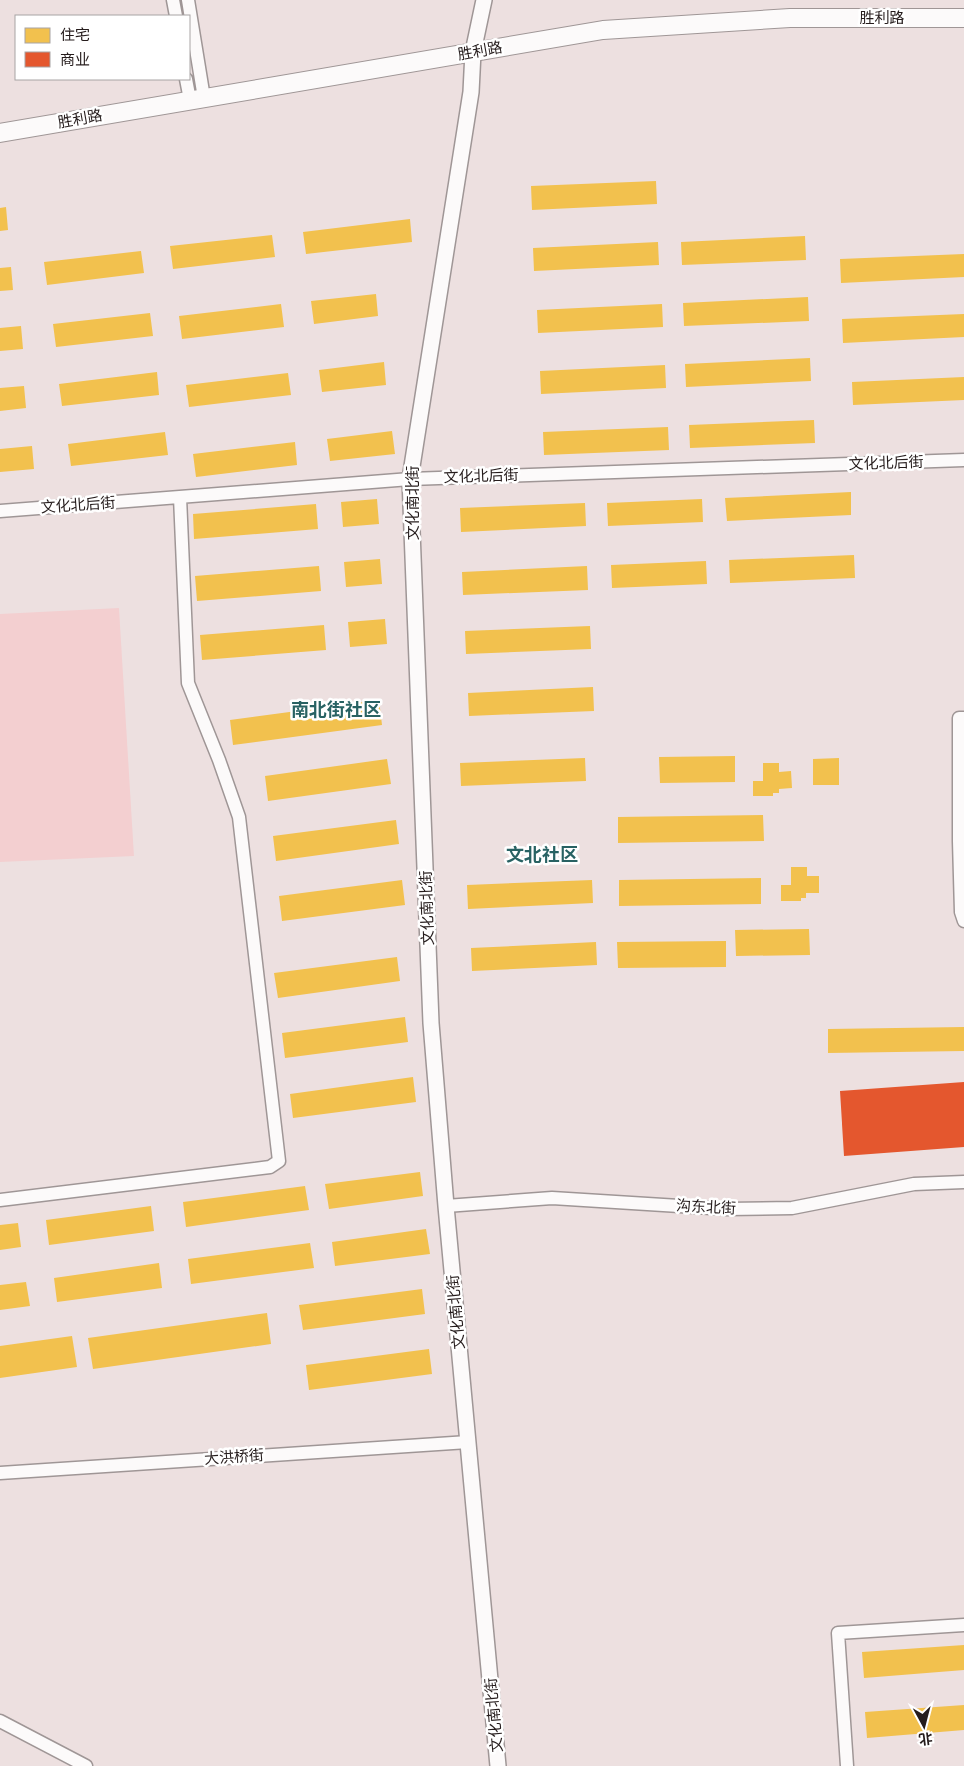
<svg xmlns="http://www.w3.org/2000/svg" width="964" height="1766" font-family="Signika,'Noto Sans SC',sans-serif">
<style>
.green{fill:#f3cfd0}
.homes{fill:#f2c14e}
.shops{fill:#e4572e}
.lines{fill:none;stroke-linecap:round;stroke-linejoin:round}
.minor-casing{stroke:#9f9696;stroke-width:15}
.tertiary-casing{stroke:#9f9696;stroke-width:18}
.secondary-casing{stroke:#9f9696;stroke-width:20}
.minor{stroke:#fcfafa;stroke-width:12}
.tertiary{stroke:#fcfafa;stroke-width:15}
.secondary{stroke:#fcfafa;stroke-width:18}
.labels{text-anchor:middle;stroke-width:5;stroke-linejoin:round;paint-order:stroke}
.street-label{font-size:15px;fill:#251c1c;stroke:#fff}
.quarter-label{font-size:18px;font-weight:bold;fill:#286263;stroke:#fff}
</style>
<rect width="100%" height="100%" fill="#ede0e0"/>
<!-- green -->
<path class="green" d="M 119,608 L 134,856 L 0,862 L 0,614 Z"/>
<!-- homes -->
<path class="homes" d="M 656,181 L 657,204 L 532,210 L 531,186 Z
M 6,207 L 8,230 L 0,231 L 0,208 Z
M 410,219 L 412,242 L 306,254 L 303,232 Z
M 272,235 L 275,257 L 173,269 L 170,246 Z
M 805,236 L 806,260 L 682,265 L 681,242 Z
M 658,242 L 659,265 L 534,271 L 533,248 Z
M 141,251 L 144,273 L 47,285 L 44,262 Z
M 964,254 L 964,277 L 841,283 L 840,259 Z
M 11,267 L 13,290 L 0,291 L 0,268 Z
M 376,294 L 378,316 L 314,324 L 311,301 Z
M 808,297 L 809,321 L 684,326 L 683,303 Z
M 281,304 L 284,327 L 182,339 L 179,316 Z
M 662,304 L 663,327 L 538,333 L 537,310 Z
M 150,313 L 153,336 L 56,347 L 53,324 Z
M 964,314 L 964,337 L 843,343 L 842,319 Z
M 21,326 L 23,349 L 0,351 L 0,328 Z
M 810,358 L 811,381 L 686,387 L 685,364 Z
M 384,362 L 386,385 L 322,392 L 319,370 Z
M 665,365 L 666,388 L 541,394 L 540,371 Z
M 157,372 L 159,395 L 62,406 L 59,384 Z
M 288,373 L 291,395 L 189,407 L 186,385 Z
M 964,377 L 964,400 L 853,405 L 852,382 Z
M 24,386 L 26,408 L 0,411 L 0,388 Z
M 814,420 L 815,443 L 690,448 L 689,425 Z
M 668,427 L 669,450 L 544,455 L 543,432 Z
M 392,431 L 395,454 L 330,461 L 327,439 Z
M 165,432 L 168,455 L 71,466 L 68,444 Z
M 295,442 L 297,465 L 196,477 L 193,454 Z
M 32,446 L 34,469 L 0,472 L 0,449 Z
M 851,492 L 851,515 L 727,521 L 725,498 Z
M 377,499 L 379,524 L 343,527 L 341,502 Z
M 702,499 L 703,522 L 608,526 L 607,503 Z
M 585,503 L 586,526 L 461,532 L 460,508 Z
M 316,504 L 318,529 L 194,539 L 193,514 Z
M 854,555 L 855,578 L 730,583 L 729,560 Z
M 380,559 L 382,584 L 346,587 L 344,562 Z
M 706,561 L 707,584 L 612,588 L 611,565 Z
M 319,566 L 321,591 L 197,601 L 195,576 Z
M 587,566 L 588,590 L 463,595 L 462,572 Z
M 385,619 L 387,644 L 350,647 L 348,622 Z
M 324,625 L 326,650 L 202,660 L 200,635 Z
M 590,626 L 591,649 L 466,654 L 465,631 Z
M 593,687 L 594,711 L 469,716 L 468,693 Z
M 379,700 L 382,725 L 233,745 L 230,720 Z
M 735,756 L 735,782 L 660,783 L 659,757 Z
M 585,758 L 586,781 L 461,786 L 460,763 Z
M 839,758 L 839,785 L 813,785 L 813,759 Z
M 387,759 L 391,784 L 268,801 L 265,776 Z
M 763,763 L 779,763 L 779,772 L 791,771 L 792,788 L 779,789 L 779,793 L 773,793 L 773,796 L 753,796 L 753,781 L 763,781 Z
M 763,815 L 764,841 L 618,843 L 618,817 Z
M 396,820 L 399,844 L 276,861 L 273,836 Z
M 791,867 L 807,867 L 807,876 L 819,876 L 819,893 L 806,893 L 806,898 L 801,898 L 801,901 L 781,901 L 781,885 L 791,885 Z
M 761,878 L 761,904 L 619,906 L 619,880 Z
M 402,880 L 405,905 L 282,921 L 279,896 Z
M 592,880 L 593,903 L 468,909 L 467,885 Z
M 809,929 L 810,955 L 736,956 L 735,930 Z
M 726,941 L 726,967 L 618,968 L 617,942 Z
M 596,942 L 597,965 L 472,971 L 471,948 Z
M 397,957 L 400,981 L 278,998 L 274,973 Z
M 405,1017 L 408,1042 L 285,1058 L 282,1033 Z
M 964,1027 L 964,1051 L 828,1053 L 828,1029 Z
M 413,1077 L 416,1102 L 293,1118 L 290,1094 Z
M 420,1172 L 423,1196 L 329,1209 L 325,1184 Z
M 305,1186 L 309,1210 L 186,1227 L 183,1202 Z
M 151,1206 L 154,1231 L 49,1245 L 46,1220 Z
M 18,1223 L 21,1247 L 0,1250 L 0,1225 Z
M 426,1229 L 430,1254 L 335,1266 L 332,1242 Z
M 310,1243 L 314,1268 L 191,1284 L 188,1259 Z
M 159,1263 L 162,1288 L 57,1302 L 54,1278 Z
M 26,1282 L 30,1306 L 0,1310 L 0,1285 Z
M 422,1289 L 425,1314 L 303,1330 L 299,1305 Z
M 267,1313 L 271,1344 L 93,1369 L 88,1338 Z
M 72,1336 L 77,1367 L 0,1378 L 0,1346 Z
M 429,1349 L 432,1374 L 309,1390 L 306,1365 Z
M 964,1645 L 964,1670 L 864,1678 L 862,1652 Z
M 964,1705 L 964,1730 L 867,1738 L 865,1712 Z"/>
<!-- shops -->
<path class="shops" d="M 964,1082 L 964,1147 L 844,1156 L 840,1091 Z"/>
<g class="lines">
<defs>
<path id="minor" d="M 173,0 L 176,16
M 188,0 L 204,98
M 186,79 L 190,100
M 0,511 L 410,479 L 964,460
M 964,718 L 959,718 L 959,841 L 961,912 L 964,921
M 0,1200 L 270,1167 L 279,1161 L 239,817 L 219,760 L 188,683 L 180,497
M 446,1206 L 552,1198 L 727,1209 L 792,1208 L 914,1184 L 964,1182
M 0,1473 L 468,1442
M 0,1721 L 86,1766
M 847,1766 L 838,1633 L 964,1625"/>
<path id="tertiary" d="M 484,0 L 473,52 L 471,92 L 410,479 L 431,1023 L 446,1206 L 498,1766"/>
<path id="secondary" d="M 0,133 L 603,30 L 790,18 L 964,18"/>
</defs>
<!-- minor casing -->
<use href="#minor" class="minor-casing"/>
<!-- tertiary casing -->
<use href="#tertiary" class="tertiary-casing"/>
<!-- secondary casing -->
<use href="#secondary" class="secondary-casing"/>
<!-- minor -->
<use href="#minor" class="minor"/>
<!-- tertiary -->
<use href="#tertiary" class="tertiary"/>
<!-- secondary -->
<use href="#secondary" class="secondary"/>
</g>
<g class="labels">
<!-- street labels -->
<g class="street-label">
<text x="882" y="23">胜利路</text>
<text transform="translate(480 51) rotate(-10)" y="5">胜利路</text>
<text transform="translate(80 119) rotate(-10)" y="5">胜利路</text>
<text transform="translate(886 463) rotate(-2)" y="5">文化北后街</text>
<text transform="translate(481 476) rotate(-2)" y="5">文化北后街</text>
<text transform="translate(413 503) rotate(-90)" y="5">文化南北街</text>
<text transform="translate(78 505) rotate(-4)" y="5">文化北后街</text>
<text transform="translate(427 908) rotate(-92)" y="5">文化南北街</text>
<text transform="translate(706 1207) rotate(3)" y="5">沟东北街</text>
<text transform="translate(456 1312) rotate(-95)" y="5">文化南北街</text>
<text transform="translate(234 1457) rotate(-4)" y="5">大洪桥街</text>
<text transform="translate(494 1715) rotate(-95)" y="5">文化南北街</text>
</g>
<!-- quarter labels -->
<g class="quarter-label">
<text x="336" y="716">南北街社区</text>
<text x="542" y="861">文北社区</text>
</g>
</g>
<!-- legend -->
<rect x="15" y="15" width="175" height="65" fill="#ffffff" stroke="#a8a4a4"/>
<rect x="25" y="28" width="25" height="15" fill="#f2c14e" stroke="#a8a4a4"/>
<text x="60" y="40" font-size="15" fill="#251c1c">住宅</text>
<rect x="25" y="52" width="25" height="15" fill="#e4572e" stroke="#a8a4a4"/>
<text x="60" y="65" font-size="15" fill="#251c1c">商业</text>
<!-- north arrow -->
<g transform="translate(924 1726) rotate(173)" stroke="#ffffff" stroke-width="4" paint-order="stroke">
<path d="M0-4L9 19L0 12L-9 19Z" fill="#251c1c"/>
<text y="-8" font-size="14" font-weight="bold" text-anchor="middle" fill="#251c1c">北</text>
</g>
</svg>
